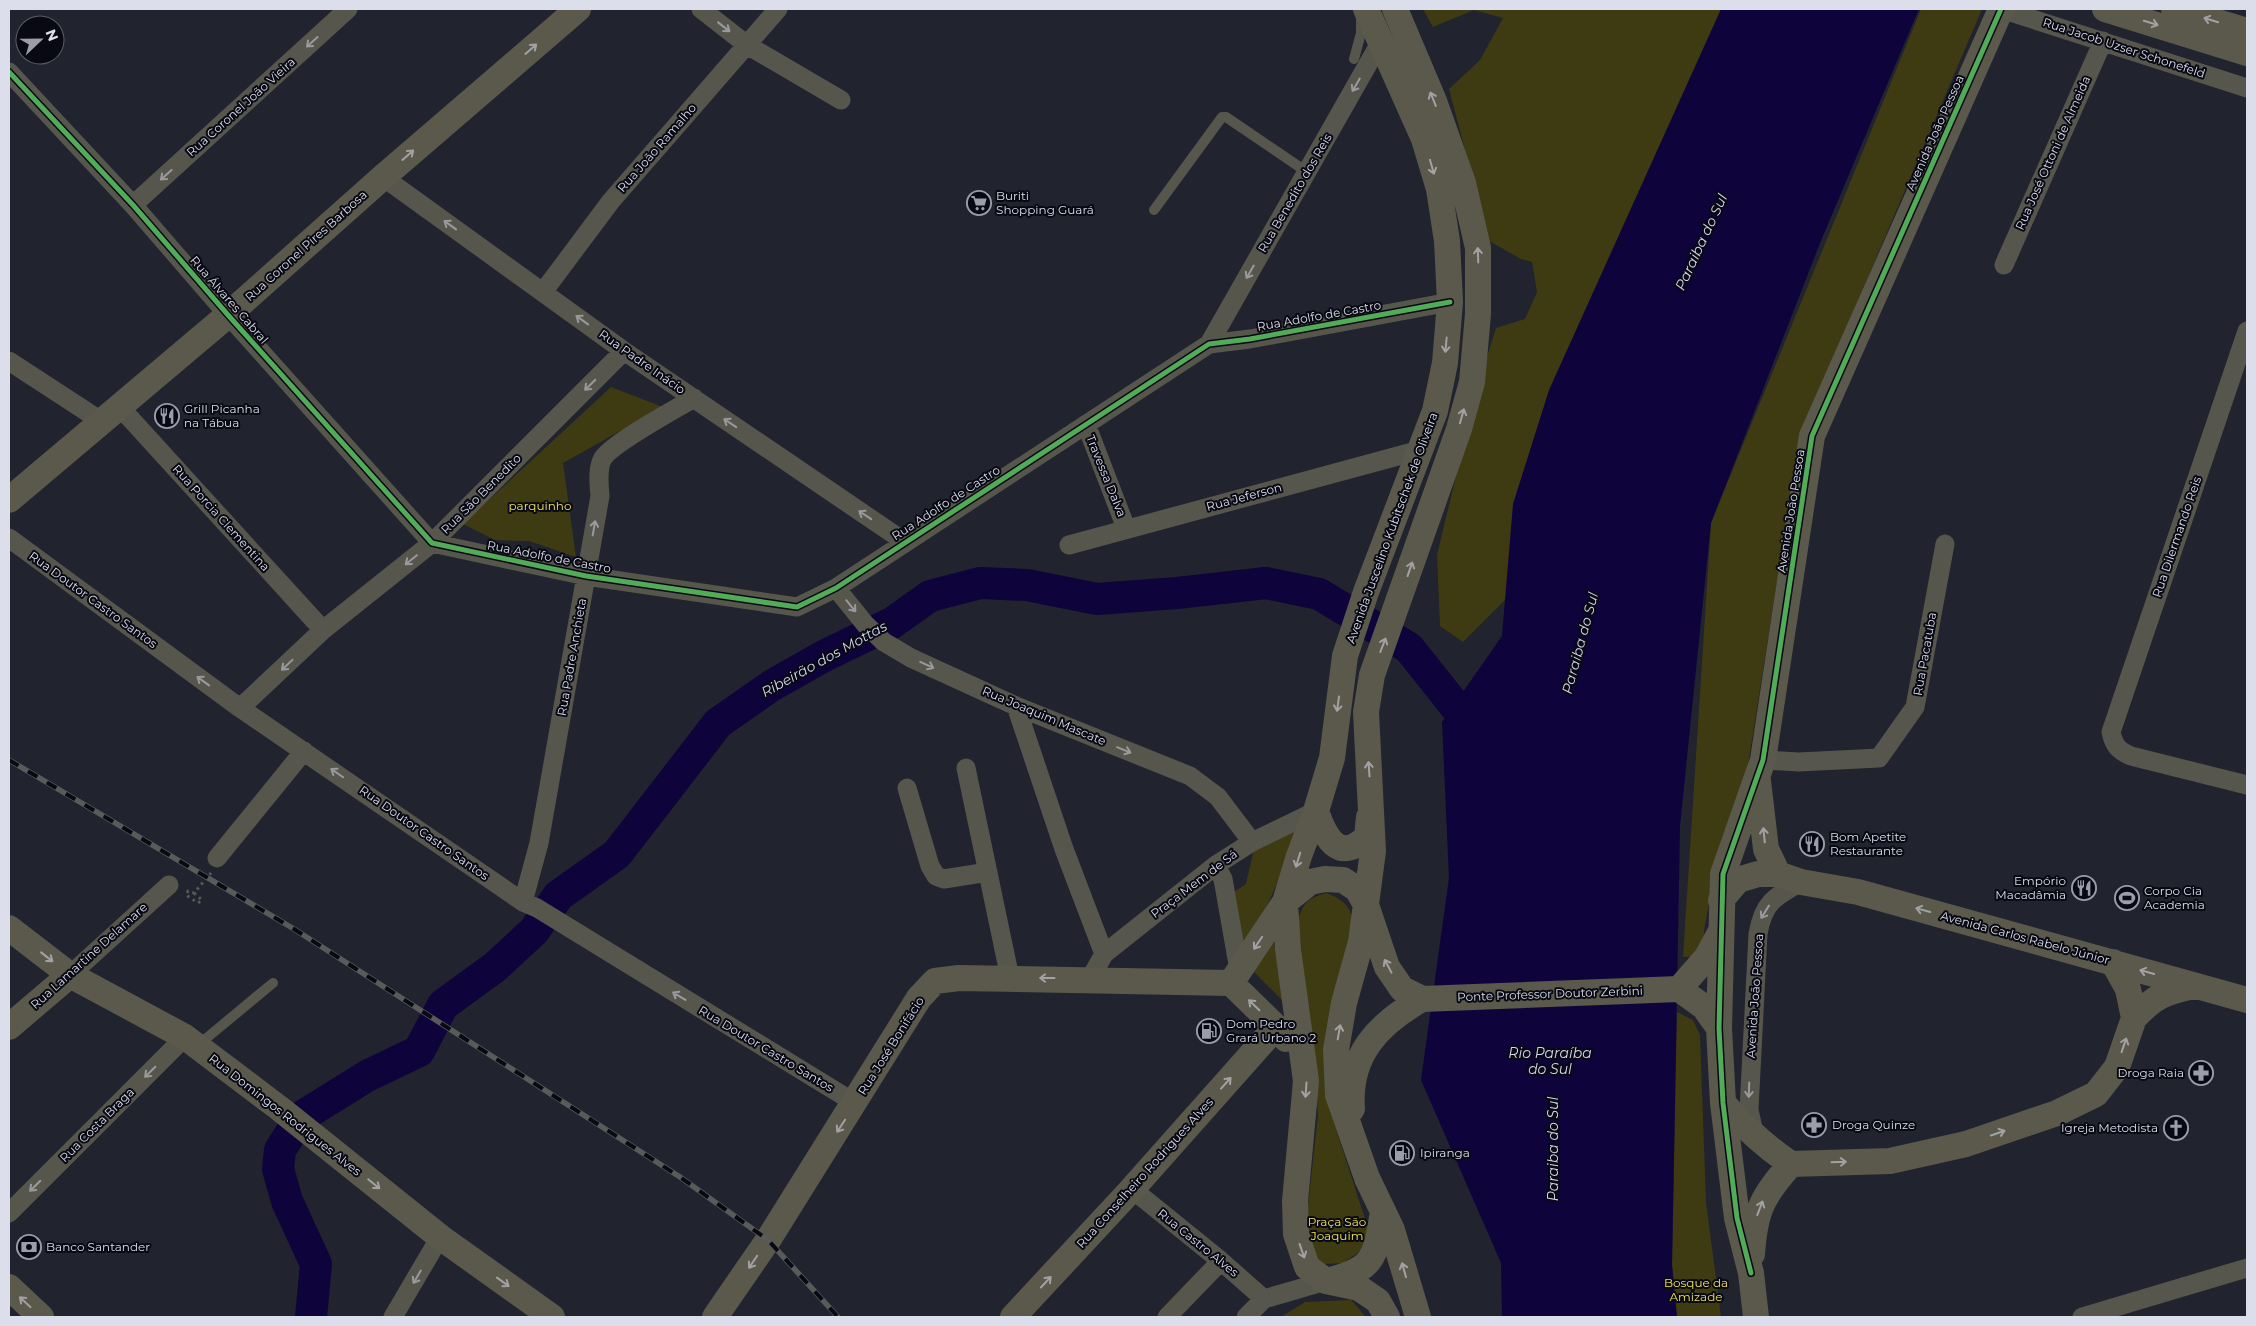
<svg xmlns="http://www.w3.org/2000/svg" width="2256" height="1326" font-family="Montserrat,sans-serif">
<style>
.green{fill:#3e3b13}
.water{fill:#0e043b}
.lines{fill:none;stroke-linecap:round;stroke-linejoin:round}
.river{stroke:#0e043b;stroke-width:32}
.path{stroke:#5a5a58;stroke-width:3;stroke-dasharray:2.5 4;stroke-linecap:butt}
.lane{stroke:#57564d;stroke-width:10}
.street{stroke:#57564d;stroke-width:19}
.secondary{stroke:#5a594c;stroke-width:26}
.rail-casing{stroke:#595a5a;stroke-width:5.5}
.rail{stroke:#080912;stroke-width:4;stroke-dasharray:11;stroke-linecap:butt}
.cycleway-casing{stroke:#080912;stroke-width:8}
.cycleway{stroke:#51ab58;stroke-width:5}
.oneway{stroke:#a2a2a4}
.oneway2{stroke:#9a9a9c}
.labels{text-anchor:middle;stroke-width:4;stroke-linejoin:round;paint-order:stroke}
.street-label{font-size:12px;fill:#dcdeec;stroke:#080912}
.poi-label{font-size:12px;fill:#dcdeec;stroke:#080912;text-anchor:start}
.park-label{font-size:12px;fill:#f0e255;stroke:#080912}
.water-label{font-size:14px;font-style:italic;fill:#d2d6ed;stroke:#080912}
</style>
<rect width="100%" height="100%" fill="#21232e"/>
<!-- green -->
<path class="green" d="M 1423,9 L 1739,9 L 1515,590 L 1463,642 L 1440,626 L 1437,555 L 1478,385 L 1496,328 L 1525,319 L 1537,292 L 1532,262 L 1521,259 L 1489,241 L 1449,89 L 1480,60 L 1503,18 L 1474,10 L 1433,27 Z
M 1921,9 L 1982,9 L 1800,437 L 1746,777 L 1721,840 L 1705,925 L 1701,956 L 1683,957 L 1711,523 Z
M 611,387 L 663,407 L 563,463 L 576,557 L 529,541 L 495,540 L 463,524 Z
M 1304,825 L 1246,951 L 1231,894 L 1246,884 L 1255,844 Z
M 1326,893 C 1349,901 1351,910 1356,932 L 1333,1120 L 1368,1228 L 1362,1250 L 1343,1263 L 1324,1264 L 1311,1254 L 1305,1232 L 1318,1116 L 1315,1065 L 1298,920 C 1304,901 1308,899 1326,893 Z
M 1272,934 L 1286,1004 L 1250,968 Z
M 1677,1012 L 1693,1020 L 1700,1035 L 1706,1202 L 1721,1317 L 1677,1317 L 1672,1265 Z
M 1351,1300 L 1366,1317 L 1281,1317 L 1305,1302 Z"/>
<!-- water -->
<path class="water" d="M 1721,9 L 1919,9 L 1820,243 L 1711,523 L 1680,826 L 1672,1265 L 1677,1317 L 1502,1317 L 1501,1263 L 1421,1080 L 1449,878 L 1442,722 L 1502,636 L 1513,504 L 1549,390 Z"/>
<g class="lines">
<!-- river -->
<path class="river" d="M 311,1317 L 316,1264 L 287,1201 L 278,1169 L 280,1150 L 301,1117 L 367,1076 L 419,1051 L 443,1005 L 495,967 L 534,931 L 558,896 L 617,854 L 718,723 L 771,686 L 824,656 L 892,623 L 930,596 L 980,583 L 1027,585 L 1097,599 L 1177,593 L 1266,583 L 1319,594 L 1409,648 L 1459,711 L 1492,725"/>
<!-- path -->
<path class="path" d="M 194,893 L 202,900 L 198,903 L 186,895 L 188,891 L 194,893 L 211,873"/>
<!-- lane -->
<path class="lane" d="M 1354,59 L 1361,33 L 1361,17
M 1154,210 L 1222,117 L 1226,117 L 1307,172
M 197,1046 L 273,983"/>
<!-- street -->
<path class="street" d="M 701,9 L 747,45 L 841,100
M 2001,9 L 2247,88
M 9,72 L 133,205 L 228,315 L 432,543 L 586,576 L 797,607 L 836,588 L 1209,344 L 1250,339 L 1450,302
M 383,177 L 624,351 L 905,542
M 133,205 L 348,9
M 2004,265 L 2103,41
M 543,292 L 611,201 L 778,9
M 2247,331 L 2111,732 C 2114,746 2119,751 2131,756 L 2247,785
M 1209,344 L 1380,43
M 9,361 L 101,421
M 119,406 L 323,630
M 1086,424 L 1126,528
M 9,538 L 240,708 L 523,902 L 537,908 L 855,1103
M 1069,545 L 1420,450
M 836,588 L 865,624 L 884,642 L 911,658 L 1016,706 L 1190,776 L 1218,797 L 1252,842
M 1016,706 L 1064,849 L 1104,954
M 240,708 L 323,630 L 432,543 L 624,351
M 1763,760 L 1799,762 L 1879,758 L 1915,707 L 1945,544
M 966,768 L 1010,978
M 907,788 L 930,866 L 936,876 L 944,879 L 988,872
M 217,858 L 304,751
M 1216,865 L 1223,879 L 1239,970
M 523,902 L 539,843 L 600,496 C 599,484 597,468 603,458 C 614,442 674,410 694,398
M 70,975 L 169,885
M 1090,979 L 1104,954 L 1216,865 L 1252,842 L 1316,811
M 1755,1137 L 1749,1110 L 1758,934 C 1763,903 1774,897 1801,882
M 1132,1189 L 1221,1261 L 1264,1299
M 9,1213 L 185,1037
M 393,1317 L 440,1237
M 1167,1317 L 1221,1261
M 1246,1317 L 1264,1299 L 1326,1281
M 2082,1317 L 2247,1268"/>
<!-- secondary -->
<path class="secondary" d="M 1366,9 L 1424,139 L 1439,189 L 1447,241 L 1450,302 L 1445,363 L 1435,411 L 1366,592 L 1345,656 L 1332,758 L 1316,811 L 1299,856 L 1285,902 L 1288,949 L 1306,1081 L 1295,1201 L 1296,1234 L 1307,1267 L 1326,1281 L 1359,1288 L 1378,1301 L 1387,1317
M 1395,9 L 1434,101 L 1463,183 L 1478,248 L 1478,314 L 1472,382 L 1459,429 L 1372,675 L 1366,712 L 1373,851 L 1361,942 L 1344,1003 L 1336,1050 L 1338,1095 L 1367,1178 L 1392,1230 L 1418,1317
M 2105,9 L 2247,53
M 2174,9 L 2247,31
M 9,500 L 228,315 L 383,177 L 578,9
M 1758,781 L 1766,849 L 1778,874 L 1801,882 L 1858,892 L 2247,1000
M 1316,811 C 1325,837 1338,864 1367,837 L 1369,817
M 1721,900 L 1738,880 L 1758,874 L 1778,874
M 9,928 L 70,975 L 185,1037 L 279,1108 L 440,1237 L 552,1317
M 1231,983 L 1276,1027 L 1286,1039
M 1679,989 L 1707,957 L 1721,931
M 1679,989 L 1704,1007 L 1719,1028
M 2134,1018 C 2155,996 2165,992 2194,986
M 9,1027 L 70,975
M 1723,1103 C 1744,1127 1764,1146 1791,1164
M 1352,1109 C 1348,1055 1378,1024 1422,999 L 1679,989
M 1791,1164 L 1890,1161 L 1966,1144 L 2057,1113 L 2096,1094 L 2117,1067 L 2134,1018 L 2128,989 L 2113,962
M 1752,1254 C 1755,1211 1762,1196 1791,1164
M 1327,1281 C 1375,1269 1375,1258 1383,1212
M 9,1287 L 41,1317
M 715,1317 L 768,1240 L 919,998 L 935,981 L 959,978 L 1231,983 L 1285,902 L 1310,882 L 1325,879 L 1343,880 L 1357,889 L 1366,905 L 1387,967 L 1402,989 L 1422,999
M 1013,1317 L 1132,1189 L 1276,1027
M 1756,1317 L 1751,1273 L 1737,1218 L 1723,1103 L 1719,1028 L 1723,874 L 1763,760 L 1812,436 L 2001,9"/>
<defs>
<path id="rail" d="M 9,760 L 294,929 L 680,1177 L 768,1240 L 838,1317"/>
</defs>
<!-- rail casing -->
<use href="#rail" class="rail-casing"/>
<!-- rail -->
<use href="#rail" class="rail"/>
<defs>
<path id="cycleway" d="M 9,72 L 133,205 L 228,315 L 432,543 L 586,576 L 797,607 L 836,588 L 1209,344 L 1250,339 L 1450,302
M 1751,1273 L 1737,1218 L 1723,1103 L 1719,1028 L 1723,874 L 1763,760 L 1812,436 L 2001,9"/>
</defs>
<!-- cycleway casing -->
<use href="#cycleway" class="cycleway-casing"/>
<!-- cycleway -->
<use href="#cycleway" class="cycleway"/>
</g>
<!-- one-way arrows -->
<defs><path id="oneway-shaft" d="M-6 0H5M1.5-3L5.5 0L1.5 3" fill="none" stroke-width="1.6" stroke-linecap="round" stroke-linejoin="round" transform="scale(1.25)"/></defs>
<g class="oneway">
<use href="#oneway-shaft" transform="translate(2211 20) rotate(-163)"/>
<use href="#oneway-shaft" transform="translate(2151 23) rotate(17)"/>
<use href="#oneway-shaft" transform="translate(531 49) rotate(-41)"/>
<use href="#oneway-shaft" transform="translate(1433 99) rotate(-112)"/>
<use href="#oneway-shaft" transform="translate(408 155) rotate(-41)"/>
<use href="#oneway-shaft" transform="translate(1432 167) rotate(74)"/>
<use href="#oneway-shaft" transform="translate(1478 255) rotate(-92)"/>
<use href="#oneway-shaft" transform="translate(1446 345) rotate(95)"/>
<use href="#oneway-shaft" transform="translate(1462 416) rotate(-74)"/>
<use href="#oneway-shaft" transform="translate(1410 569) rotate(-71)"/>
<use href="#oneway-shaft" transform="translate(1383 645) rotate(-69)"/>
<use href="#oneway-shaft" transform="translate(1338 704) rotate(98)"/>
<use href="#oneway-shaft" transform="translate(1369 769) rotate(-94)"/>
<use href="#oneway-shaft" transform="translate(1764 835) rotate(-96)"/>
<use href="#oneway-shaft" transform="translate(1298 860) rotate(107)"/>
<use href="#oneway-shaft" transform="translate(1923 910) rotate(-165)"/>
<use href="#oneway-shaft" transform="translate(1258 943) rotate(124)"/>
<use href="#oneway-shaft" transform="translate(47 957) rotate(38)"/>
<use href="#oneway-shaft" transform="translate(1388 966) rotate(-118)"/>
<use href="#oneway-shaft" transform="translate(2147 972) rotate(-164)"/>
<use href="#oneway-shaft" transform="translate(1047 978) rotate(-180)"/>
<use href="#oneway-shaft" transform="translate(1254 1005) rotate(-136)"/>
<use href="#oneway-shaft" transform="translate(1339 1032) rotate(-80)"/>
<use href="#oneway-shaft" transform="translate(2124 1045) rotate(-71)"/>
<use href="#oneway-shaft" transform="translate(1226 1083) rotate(-48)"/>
<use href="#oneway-shaft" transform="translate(1306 1090) rotate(94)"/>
<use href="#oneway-shaft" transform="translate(841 1126) rotate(123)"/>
<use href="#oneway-shaft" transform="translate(1998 1133) rotate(-19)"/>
<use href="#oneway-shaft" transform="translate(1839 1162) rotate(-2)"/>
<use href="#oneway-shaft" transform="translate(374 1184) rotate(39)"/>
<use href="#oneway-shaft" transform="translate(1760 1208) rotate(-69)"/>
<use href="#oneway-shaft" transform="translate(1302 1251) rotate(71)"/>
<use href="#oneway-shaft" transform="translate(753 1262) rotate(124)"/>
<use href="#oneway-shaft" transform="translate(1404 1270) rotate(-106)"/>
<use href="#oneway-shaft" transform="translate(503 1282) rotate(36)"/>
<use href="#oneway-shaft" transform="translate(1046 1282) rotate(-47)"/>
<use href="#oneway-shaft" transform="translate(25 1302) rotate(-137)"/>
</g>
<g class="oneway2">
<use href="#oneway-shaft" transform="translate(724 27) rotate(38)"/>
<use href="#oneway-shaft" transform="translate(312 42) rotate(138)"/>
<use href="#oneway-shaft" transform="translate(1356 85) rotate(120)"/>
<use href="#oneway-shaft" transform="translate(166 175) rotate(138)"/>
<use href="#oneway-shaft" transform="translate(450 225) rotate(-144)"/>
<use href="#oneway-shaft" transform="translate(1250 272) rotate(120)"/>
<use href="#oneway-shaft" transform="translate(582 320) rotate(-144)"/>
<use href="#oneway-shaft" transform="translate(590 385) rotate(135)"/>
<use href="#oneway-shaft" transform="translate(730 423) rotate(-146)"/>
<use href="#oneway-shaft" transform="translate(865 515) rotate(-146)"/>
<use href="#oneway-shaft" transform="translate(594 528) rotate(-80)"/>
<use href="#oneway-shaft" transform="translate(411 560) rotate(141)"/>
<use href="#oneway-shaft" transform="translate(851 606) rotate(51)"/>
<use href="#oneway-shaft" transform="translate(287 665) rotate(137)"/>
<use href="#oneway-shaft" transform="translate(927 665) rotate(25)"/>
<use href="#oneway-shaft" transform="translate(203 681) rotate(-144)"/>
<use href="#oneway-shaft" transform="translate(1124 750) rotate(22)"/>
<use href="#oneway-shaft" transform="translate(337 773) rotate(-145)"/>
<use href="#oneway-shaft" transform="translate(1765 912) rotate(122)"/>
<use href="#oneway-shaft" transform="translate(679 996) rotate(-149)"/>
<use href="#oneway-shaft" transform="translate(150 1072) rotate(135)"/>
<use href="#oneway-shaft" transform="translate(1749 1090) rotate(92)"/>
<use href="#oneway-shaft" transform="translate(35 1186) rotate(135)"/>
<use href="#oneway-shaft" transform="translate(417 1277) rotate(120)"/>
</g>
<!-- icons -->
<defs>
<symbol id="supermarket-ring" viewBox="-11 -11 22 22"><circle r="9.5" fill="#080912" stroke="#9b9daa" stroke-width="1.5"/><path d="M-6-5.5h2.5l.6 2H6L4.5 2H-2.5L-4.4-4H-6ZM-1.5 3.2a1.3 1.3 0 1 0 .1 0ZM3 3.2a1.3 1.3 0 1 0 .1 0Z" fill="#9b9daa"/></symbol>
<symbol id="restaurant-ring" viewBox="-11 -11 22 22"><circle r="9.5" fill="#080912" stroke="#9b9daa" stroke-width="1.5"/><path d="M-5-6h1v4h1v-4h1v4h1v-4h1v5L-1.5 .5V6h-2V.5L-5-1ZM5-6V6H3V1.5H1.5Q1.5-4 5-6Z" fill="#9b9daa"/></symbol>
<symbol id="stadium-ring" viewBox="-11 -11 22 22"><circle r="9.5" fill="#080912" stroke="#9b9daa" stroke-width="1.5"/><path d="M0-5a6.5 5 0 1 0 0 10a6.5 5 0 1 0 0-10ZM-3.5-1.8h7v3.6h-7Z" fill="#9b9daa"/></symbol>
<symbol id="fuel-ring" viewBox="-11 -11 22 22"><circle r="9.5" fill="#080912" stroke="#9b9daa" stroke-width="1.5"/><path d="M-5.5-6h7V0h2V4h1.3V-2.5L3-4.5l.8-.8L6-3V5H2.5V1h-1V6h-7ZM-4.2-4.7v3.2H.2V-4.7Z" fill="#9b9daa"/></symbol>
<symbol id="pharmacy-ring" viewBox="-11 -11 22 22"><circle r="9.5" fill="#080912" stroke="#9b9daa" stroke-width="1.5"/><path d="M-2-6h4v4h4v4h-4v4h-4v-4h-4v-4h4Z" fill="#9b9daa"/></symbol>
<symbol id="church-ring" viewBox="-11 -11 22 22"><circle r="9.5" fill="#080912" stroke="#9b9daa" stroke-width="1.5"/><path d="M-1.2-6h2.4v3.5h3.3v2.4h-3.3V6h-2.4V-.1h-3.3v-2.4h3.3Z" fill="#9b9daa"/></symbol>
<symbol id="bank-ring" viewBox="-11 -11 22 22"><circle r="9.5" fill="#080912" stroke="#9b9daa" stroke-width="1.5"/><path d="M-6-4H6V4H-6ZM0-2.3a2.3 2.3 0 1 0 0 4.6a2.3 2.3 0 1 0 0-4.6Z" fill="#9b9daa"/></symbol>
</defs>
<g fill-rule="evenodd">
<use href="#supermarket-ring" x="965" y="189" width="28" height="28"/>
<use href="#restaurant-ring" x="153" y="402" width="28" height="28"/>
<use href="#restaurant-ring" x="1798" y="830" width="28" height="28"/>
<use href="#restaurant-ring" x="2070" y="874" width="28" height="28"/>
<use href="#stadium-ring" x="2113" y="884" width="28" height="28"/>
<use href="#fuel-ring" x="1195" y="1017" width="28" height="28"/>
<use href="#pharmacy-ring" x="2187" y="1059" width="28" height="28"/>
<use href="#pharmacy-ring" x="1800" y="1111" width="28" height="28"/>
<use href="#church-ring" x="2162" y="1114" width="28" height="28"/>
<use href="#fuel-ring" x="1388" y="1139" width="28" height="28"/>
<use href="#bank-ring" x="15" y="1233" width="28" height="28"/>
</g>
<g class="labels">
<!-- street labels -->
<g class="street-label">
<text transform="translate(2124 48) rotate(18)" y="4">Rua Jacob Uzser Schonefeld</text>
<text transform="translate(241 107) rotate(-42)" y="4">Rua Coronel João Vieira</text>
<text transform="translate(1935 133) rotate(-66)" y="4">Avenida João Pessoa</text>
<text transform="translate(657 148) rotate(-49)" y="4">Rua João Ramalho</text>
<text transform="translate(2053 153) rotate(-66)" y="4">Rua José Ottoni de Almeida</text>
<text transform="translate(1295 193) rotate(-60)" y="4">Rua Benedito dos Reis</text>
<text transform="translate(306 246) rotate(-42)" y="4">Rua Coronel Pires Barbosa</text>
<text transform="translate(229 300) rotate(49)" y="4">Rua Álvares Cabral</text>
<text transform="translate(1319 316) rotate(-10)" y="4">Rua Adolfo de Castro</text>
<text transform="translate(642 362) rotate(35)" y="4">Rua Padre Inácio</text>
<text transform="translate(1106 476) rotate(68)" y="4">Travessa Dalva</text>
<text transform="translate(481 494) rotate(-45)" y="4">Rua São Benedito</text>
<text transform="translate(1244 497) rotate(-15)" y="4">Rua Jeferson</text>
<text transform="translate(946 503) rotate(-33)" y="4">Rua Adolfo de Castro</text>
<text transform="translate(1791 511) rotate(-81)" y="4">Avenida João Pessoa</text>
<text transform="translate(221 518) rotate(48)" y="4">Rua Porcia Clementina</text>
<text transform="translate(1392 528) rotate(-70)" y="4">Avenida Juscelino Kubitschek de Oliveira</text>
<text transform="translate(2177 537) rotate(-71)" y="4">Rua Dilermando Reis</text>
<text transform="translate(549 557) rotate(11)" y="4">Rua Adolfo de Castro</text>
<text transform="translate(93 600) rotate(36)" y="4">Rua Doutor Castro Santos</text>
<text transform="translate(1925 654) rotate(-80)" y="4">Rua Pacatuba</text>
<text transform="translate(572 657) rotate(-80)" y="4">Rua Padre Anchieta</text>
<text transform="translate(1044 716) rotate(23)" y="4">Rua Joaquim Mascate</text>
<text transform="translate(424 833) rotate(35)" y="4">Rua Doutor Castro Santos</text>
<text transform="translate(1194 884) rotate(-37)" y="4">Praça Mem de Sá</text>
<text transform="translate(2025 938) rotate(15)" y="4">Avenida Carlos Rabelo Júnior</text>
<text transform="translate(89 956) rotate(-42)" y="4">Rua Lamartine Delamare</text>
<text transform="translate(1550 994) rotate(-2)" y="4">Ponte Professor Doutor Zerbini</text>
<text transform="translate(1755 996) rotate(-86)" y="4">Avenida João Pessoa</text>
<text transform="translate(891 1046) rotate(-58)" y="4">Rua José Bonifácio</text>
<text transform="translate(766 1049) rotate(31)" y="4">Rua Doutor Castro Santos</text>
<text transform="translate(285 1115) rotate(38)" y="4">Rua Domingos Rodrigues Alves</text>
<text transform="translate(97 1125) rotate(-45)" y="4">Rua Costa Braga</text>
<text transform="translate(1145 1173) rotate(-48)" y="4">Rua Conselheiro Rodrigues Alves</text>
<text transform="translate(1198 1243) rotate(39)" y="4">Rua Castro Alves</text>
</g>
<!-- poi labels -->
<g class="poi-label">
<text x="996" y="200">Buriti<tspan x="996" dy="14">Shopping Guará</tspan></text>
<text x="184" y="413">Grill Picanha<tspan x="184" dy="14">na Tábua</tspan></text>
<text x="1830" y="841">Bom Apetite<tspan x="1830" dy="14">Restaurante</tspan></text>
<text x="2066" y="885" text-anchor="end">Empório<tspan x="2066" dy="14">Macadâmia</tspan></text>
<text x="2144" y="895">Corpo Cia<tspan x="2144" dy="14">Academia</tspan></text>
<text x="1226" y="1028">Dom Pedro<tspan x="1226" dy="14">Grará Urbano 2</tspan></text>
<text x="2184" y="1077" text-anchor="end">Droga Raia</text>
<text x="1832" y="1129">Droga Quinze</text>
<text x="2158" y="1132" text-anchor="end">Igreja Metodista</text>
<text x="1420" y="1157">Ipiranga</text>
<text x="46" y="1251">Banco Santander</text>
</g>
<!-- park labels -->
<g class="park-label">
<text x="540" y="510">parquinho</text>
<text x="1337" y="1226">Praça São<tspan x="1337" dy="14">Joaquim</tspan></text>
<text x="1696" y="1287">Bosque da<tspan x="1696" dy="14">Amizade</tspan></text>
</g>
<!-- water labels -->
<g class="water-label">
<text transform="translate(1701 242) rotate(-65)" y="5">Paraiba do Sul</text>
<text transform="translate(1580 643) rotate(-75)" y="5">Paraiba do Sul</text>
<text transform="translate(824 659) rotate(-29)" y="5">Ribeirão dos Mottas</text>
<text x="1550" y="1058">Rio Paraíba<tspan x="1550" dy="16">do Sul</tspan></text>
<text transform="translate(1553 1149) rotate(-90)" y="5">Paraiba do Sul</text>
</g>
</g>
<!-- border -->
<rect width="2256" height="1326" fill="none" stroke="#dcdeec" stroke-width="20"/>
<!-- north arrow -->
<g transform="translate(40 40) rotate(68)"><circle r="24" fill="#080912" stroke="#5d5e69"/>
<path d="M0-4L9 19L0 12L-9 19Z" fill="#9b9daa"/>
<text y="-8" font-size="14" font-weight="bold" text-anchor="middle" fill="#dcdeec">N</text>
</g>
</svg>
